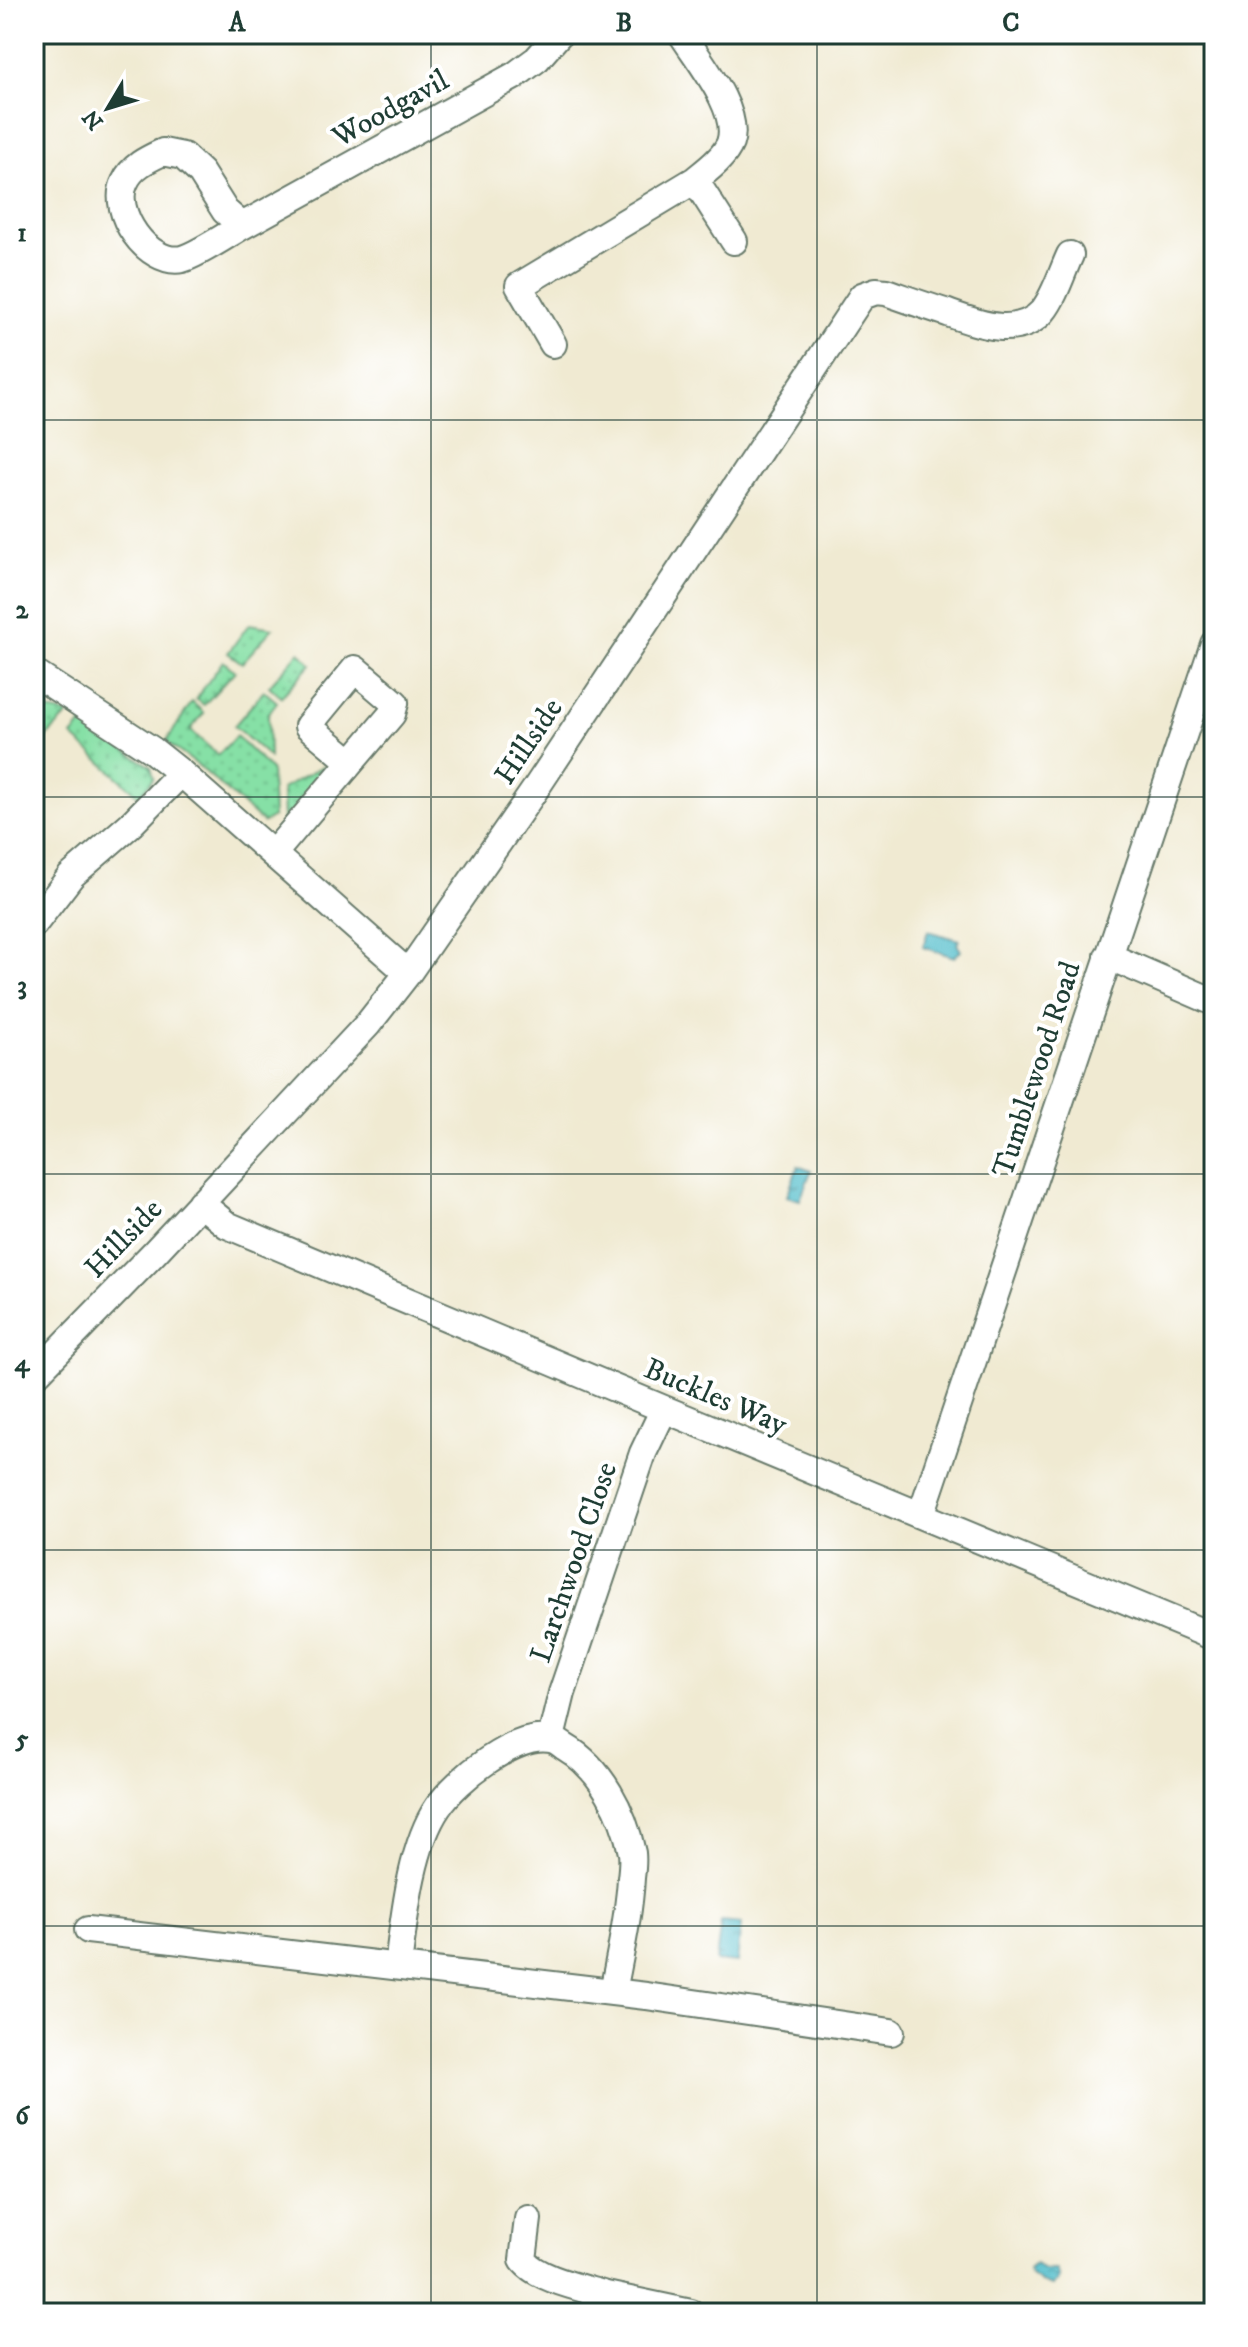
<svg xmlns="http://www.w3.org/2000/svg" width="1248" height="2347" font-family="'IM FELL DW Pica',serif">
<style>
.grass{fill:url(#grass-dots);stroke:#528e6d;stroke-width:2}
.water{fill:url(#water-ripples);stroke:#387d80;stroke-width:2}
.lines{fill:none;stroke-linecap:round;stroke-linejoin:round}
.street-casing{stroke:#687a6b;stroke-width:30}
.street{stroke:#fff;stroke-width:26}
.grid{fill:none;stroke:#1f3d34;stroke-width:2;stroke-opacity:0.55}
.labels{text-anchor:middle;stroke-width:8;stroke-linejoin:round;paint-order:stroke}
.street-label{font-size:30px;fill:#1f3d34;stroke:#fff}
.neatline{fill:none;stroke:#1f3d34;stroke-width:3}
.grid-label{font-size:26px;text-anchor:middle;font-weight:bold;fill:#1f3d34}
</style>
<defs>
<pattern id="grass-dots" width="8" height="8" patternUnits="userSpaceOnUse" patternTransform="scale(2)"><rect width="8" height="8" fill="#86e0a6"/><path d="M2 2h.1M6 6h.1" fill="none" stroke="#73c190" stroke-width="1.8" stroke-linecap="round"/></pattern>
<pattern id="water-ripples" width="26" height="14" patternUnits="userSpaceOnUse" patternTransform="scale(2)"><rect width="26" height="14" fill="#51bdcb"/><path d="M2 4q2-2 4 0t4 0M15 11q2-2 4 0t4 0" fill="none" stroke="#439ba6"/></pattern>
</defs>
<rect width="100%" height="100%" fill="#fff"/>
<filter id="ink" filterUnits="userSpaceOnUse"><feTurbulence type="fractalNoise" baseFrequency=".0125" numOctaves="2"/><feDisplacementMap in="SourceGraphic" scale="16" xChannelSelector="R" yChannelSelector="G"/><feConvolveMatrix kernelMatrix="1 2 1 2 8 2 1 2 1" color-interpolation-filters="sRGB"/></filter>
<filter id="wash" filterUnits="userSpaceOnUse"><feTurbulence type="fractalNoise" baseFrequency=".006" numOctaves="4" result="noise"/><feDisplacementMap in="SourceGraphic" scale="32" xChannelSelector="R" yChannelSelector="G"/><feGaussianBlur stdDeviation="1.8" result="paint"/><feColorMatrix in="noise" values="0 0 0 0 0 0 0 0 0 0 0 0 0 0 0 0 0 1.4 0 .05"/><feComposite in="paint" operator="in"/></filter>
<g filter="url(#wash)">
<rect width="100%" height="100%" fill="#f0ead2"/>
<!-- grass -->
<path class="grass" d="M 249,624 L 273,628 L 242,663 L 228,653 Z
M 299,652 L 311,664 L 281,697 L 269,686 Z
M 223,661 L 235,671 L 204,705 L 196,699 Z
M 264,691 L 277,702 L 268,714 L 269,757 L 234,726 Z
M 192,702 L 204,713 L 190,730 L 218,755 L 236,736 L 271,770 L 273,817 L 263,823 L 199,766 L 166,742 Z
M 34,704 C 47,713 56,710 68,715 L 34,749 Z
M 83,723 L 151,767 L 154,778 L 139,796 L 72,736 Z
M 323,766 L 325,773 L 288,823 L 283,822 L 282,789 Z"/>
<!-- water -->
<path class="water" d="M 928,931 L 959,940 L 957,944 L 961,951 L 954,957 L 923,947 Z
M 798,1166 L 811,1171 L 800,1200 L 787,1196 Z
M 721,1922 L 741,1924 L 737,1963 L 716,1961 Z
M 1035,2264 L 1044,2270 L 1056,2270 L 1059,2279 L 1052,2286 L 1042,2283 L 1030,2274 L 1029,2269 Z"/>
</g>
<g filter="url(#ink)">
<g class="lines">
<defs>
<path id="street" d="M 163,152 L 183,156 L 201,173 L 225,211 L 242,226 C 227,235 197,255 182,259 C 148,266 110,211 125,182 C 132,166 148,159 163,152 Z
M 695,180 L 734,241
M 242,226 L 514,76 L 537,59 L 559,34
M 553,344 L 519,286 L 695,180 C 707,170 724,158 730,143 C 741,111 699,61 682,34
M 34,673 L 152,750 L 181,773 L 408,973
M 273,854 L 392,714 L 395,703 L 355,669 L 308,726 L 351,762
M 34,924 L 71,876 L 131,824 L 181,773
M 1108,956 L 1214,1002
M 200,1203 L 227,1225 L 664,1409 L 1214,1637
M 34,1376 L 154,1253 L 368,1024 L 408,973 L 534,791 L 862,296 L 876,291 L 886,292 C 906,299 925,306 945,312 C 976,323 1017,340 1043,311 C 1055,296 1062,272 1070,255
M 921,1515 L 1214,644
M 551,1738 L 562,1693 L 643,1453 L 664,1409
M 88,1930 L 646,1996 L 891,2032
M 398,1966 C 404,1919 411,1846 438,1807 C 457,1779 514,1734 549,1739 C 554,1739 561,1744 565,1747 C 601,1768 624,1813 632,1853 C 633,1861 632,1870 631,1878 C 629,1916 620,1954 613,1992
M 528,2219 L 523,2260 C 537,2279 583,2288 606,2295
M 605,2309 L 606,2295 L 691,2313"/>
</defs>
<!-- street casing -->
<use href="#street" class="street-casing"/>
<!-- street -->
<use href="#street" class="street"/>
</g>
</g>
<!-- grid -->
<path class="grid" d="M 431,34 L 431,2313M 817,34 L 817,2313M 34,420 L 1214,420M 34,797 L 1214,797M 34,1174 L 1214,1174M 34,1550 L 1214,1550M 34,1926 L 1214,1926"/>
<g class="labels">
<!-- street labels -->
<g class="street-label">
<text transform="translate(390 108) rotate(-29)" y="10">Woodgavil</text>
<text transform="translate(528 741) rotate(-56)" y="10">Hillside</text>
<text transform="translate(1036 1069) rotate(-72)" y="10">Tumblewood Road</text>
<text transform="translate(123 1238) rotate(-46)" y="10">Hillside</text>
<text transform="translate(716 1396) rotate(23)" y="10">Buckles Way</text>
<text transform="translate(573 1562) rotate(-71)" y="10">Larchwood Close</text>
</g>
</g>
<!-- margin -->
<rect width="1248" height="2347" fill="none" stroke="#fff" stroke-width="88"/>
<!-- north arrow -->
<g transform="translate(108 108) rotate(232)" stroke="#ffffff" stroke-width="6" paint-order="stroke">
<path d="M0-6L14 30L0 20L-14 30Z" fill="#1f3d34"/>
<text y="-12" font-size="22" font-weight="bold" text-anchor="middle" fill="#1f3d34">N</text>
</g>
<rect x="44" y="44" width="1160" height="2259" class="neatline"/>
<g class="grid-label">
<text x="237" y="31">A</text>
<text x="624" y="31">B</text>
<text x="1011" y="31">C</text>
<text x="22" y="241">1</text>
<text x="22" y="618">2</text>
<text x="22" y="994">3</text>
<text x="22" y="1371">4</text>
<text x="22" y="1747">5</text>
<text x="22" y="2124">6</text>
</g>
</svg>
